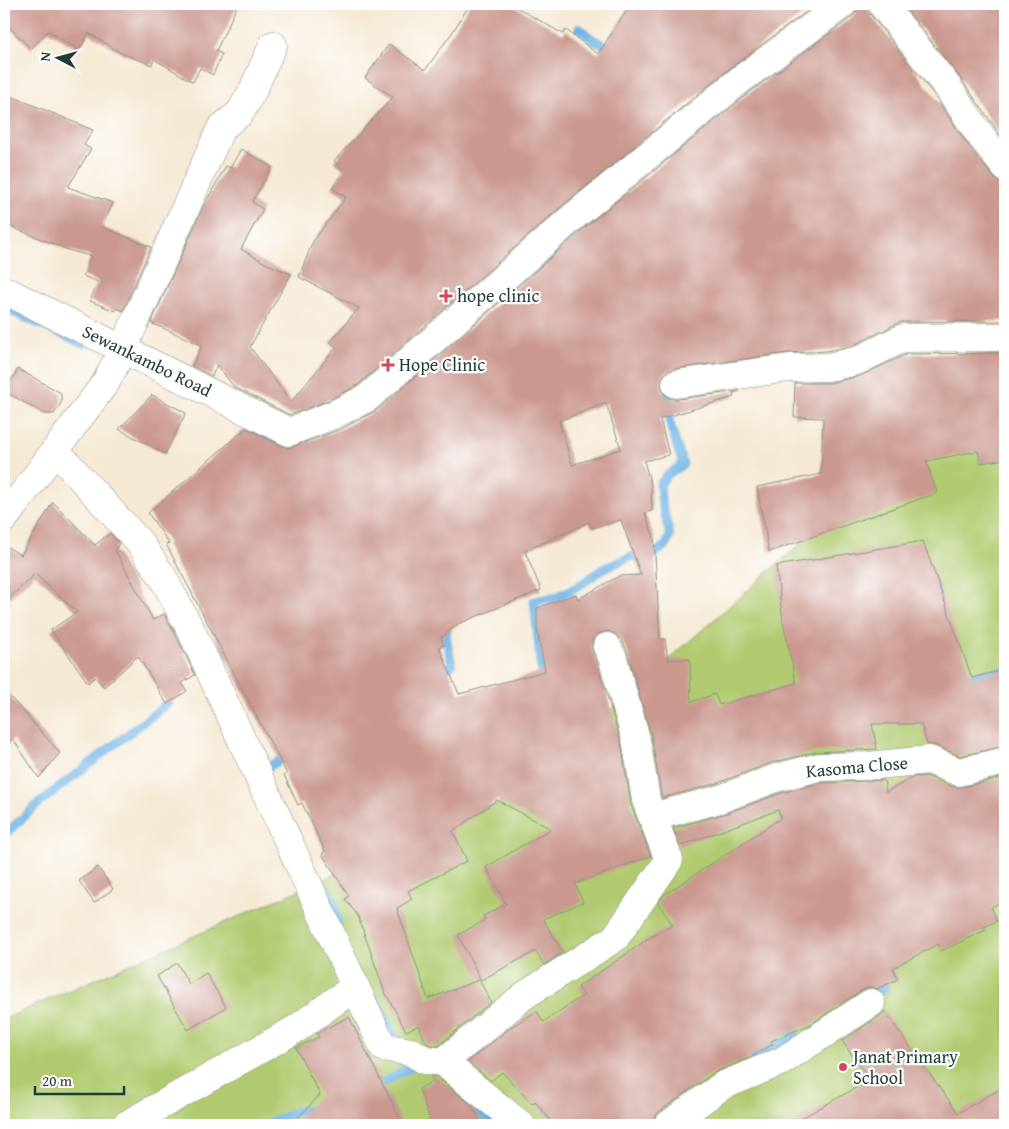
<svg xmlns="http://www.w3.org/2000/svg" width="1009" height="1129" font-family="'Gentium Book Plus',serif">
<style>
.green{fill:#b1ca6f;stroke:#688452}
.lines{fill:none;stroke-linecap:round;stroke-linejoin:round}
.stream{stroke:#6db2e3;stroke-width:9}
.building{fill:#ca988f;fill-rule:evenodd}
.minor-casing{stroke:#8a9384;stroke-width:29}
.minor{stroke:#fff;stroke-width:28}
.poi-dot{fill:#d1495b;stroke:#fff;stroke-width:2}
.labels{text-anchor:middle;stroke-width:4.5;stroke-linejoin:round;paint-order:stroke}
.poi-label{font-size:18px;fill:#1f3d34;stroke:#fff;text-anchor:start}
.street-label{font-size:18px;fill:#1f3d34;stroke:#fff}
</style>
<rect width="100%" height="100%" fill="#fff"/>
<filter id="ink" filterUnits="userSpaceOnUse"><feTurbulence type="fractalNoise" baseFrequency=".02" numOctaves="2"/><feDisplacementMap in="SourceGraphic" scale="10" xChannelSelector="R" yChannelSelector="G"/><feConvolveMatrix kernelMatrix="1 2 1 2 8 2 1 2 1" color-interpolation-filters="sRGB"/></filter>
<filter id="wash" filterUnits="userSpaceOnUse"><feTurbulence type="fractalNoise" baseFrequency=".0096" numOctaves="4" result="noise"/><feDisplacementMap in="SourceGraphic" scale="20" xChannelSelector="R" yChannelSelector="G"/><feGaussianBlur stdDeviation="1.12" result="paint"/><feColorMatrix in="noise" values="0 0 0 0 0 0 0 0 0 0 0 0 0 0 0 0 0 1.4 0 .05"/><feComposite in="paint" operator="in"/></filter>
<g filter="url(#wash)">
<rect width="100%" height="100%" fill="#f5e9d4"/>
<!-- green -->
<path class="green" d="M 1005,349 L 1005,1125 L 4,1125 L 4,1019 L 512,797 L 987,380 Z"/>
<g class="lines">
<!-- stream -->
<path class="stream" d="M 579,28 L 596,42
M 591,38 L 613,50
M 4,308 L 83,344
M 243,422 C 262,436 267,450 291,439
M 438,672 L 452,665 L 446,636 L 448,622
M 962,678 L 1005,671
M 547,682 L 541,668 L 534,601 L 556,597 L 577,587 L 603,569 L 630,557 L 654,554 L 666,545 L 670,536 L 661,499 L 660,484 L 666,476 L 683,464 C 675,438 665,420 669,391 L 675,387
M 263,770 L 289,755
M 4,835 L 39,803 L 168,703
M 322,886 L 334,902 L 338,922
M 869,997 L 885,988
M 374,998 L 384,1014 L 393,1036 L 400,1042
M 755,1059 L 796,1036
M 373,1088 L 418,1063
M 461,1098 L 493,1122
M 265,1125 L 295,1112 L 315,1110"/>
</g>
<g id="blocks">
<!-- building -->
<path class="building" d="M 4,4 L 238,4 L 216,51 L 222,54 L 213,75 L 200,68 L 193,82 L 154,59 L 152,65 L 121,53 L 89,33 L 79,50 L 48,31 L 31,49 L 4,22 Z
M 470,4 L 511,4 L 563,34 L 566,30 L 598,54 L 631,4 L 817,4 L 730,68 L 563,205 L 358,385 L 329,400 L 290,415 L 234,387 L 217,365 L 212,376 L 192,366 L 202,345 L 151,323 L 204,205 L 226,166 L 230,168 L 241,149 L 272,167 L 252,202 L 263,209 L 241,249 L 267,264 L 291,274 L 250,347 L 291,402 L 336,347 L 330,342 L 359,308 L 299,277 L 313,241 L 346,197 L 332,188 L 344,170 L 334,161 L 393,97 L 365,78 L 389,44 L 425,70 L 452,33 Z
M 858,4 L 864,4 L 867,8 L 870,14 L 934,95 L 965,141 L 993,177 L 999,181 L 1005,182 L 1005,251 L 1001,252 L 1005,268 L 1005,321 L 902,322 L 896,324 L 852,346 L 826,351 L 787,353 L 674,369 L 666,372 L 661,379 L 661,387 L 664,394 L 671,399 L 678,399 L 740,391 L 733,393 L 734,397 L 660,419 L 669,455 L 644,461 L 651,485 L 652,511 L 645,513 L 654,537 L 660,639 L 665,639 L 668,660 L 690,659 L 691,702 L 715,694 L 719,705 L 796,683 L 783,622 L 776,566 L 923,541 L 972,678 L 1005,669 L 1005,746 L 960,756 L 935,745 L 927,744 L 921,724 L 872,724 L 877,749 L 815,752 L 771,763 L 715,784 L 662,798 L 651,735 L 627,651 L 621,639 L 615,634 L 608,631 L 600,633 L 593,639 L 591,647 L 597,662 L 621,742 L 631,805 L 651,856 L 575,884 L 583,902 L 543,919 L 563,952 L 544,965 L 536,951 L 481,980 L 458,935 L 485,920 L 483,916 L 506,904 L 486,867 L 551,829 L 497,800 L 453,831 L 467,861 L 408,891 L 412,899 L 397,908 L 428,999 L 479,980 L 491,1002 L 438,1046 L 430,1045 L 426,1043 L 419,1025 L 406,1031 L 384,990 L 358,916 L 345,899 L 349,896 L 322,854 L 325,851 L 302,803 L 298,805 L 284,775 L 287,774 L 166,544 L 169,543 L 148,513 L 246,428 L 282,446 L 289,448 L 341,429 L 377,410 L 583,229 L 750,92 L 852,17 L 857,11 ZM 606,403 L 621,449 L 572,465 L 559,421 ZM 621,520 L 641,575 L 619,576 L 578,599 L 576,594 L 537,608 L 537,630 L 545,671 L 459,694 L 439,647 L 444,645 L 441,638 L 458,624 L 541,590 L 525,551 L 589,522 L 592,528 Z
M 902,4 L 1005,4 L 1005,142 L 959,76 Z
M 4,93 L 93,130 L 84,145 L 91,149 L 68,187 L 113,203 L 102,227 L 151,247 L 123,311 L 117,308 L 115,311 L 90,301 L 98,282 L 83,276 L 91,256 L 71,251 L 4,224 Z
M 1005,353 L 1005,459 L 980,463 L 978,451 L 926,461 L 937,493 L 769,552 L 757,487 L 821,474 L 823,418 L 794,417 L 795,383 L 829,383 L 860,376 L 907,354 Z
M 18,369 L 61,393 L 61,403 L 54,414 L 45,414 L 5,392 Z
M 152,395 L 186,413 L 165,454 L 119,429 Z
M 53,502 L 95,545 L 110,533 L 119,543 L 115,550 L 153,620 L 164,614 L 178,639 L 195,675 L 182,683 L 187,691 L 167,704 L 138,656 L 104,687 L 95,677 L 88,683 L 51,630 L 77,612 L 35,574 L 4,603 L 4,545 L 21,555 Z
M 4,690 L 60,753 L 39,778 L 13,739 L 4,747 Z
M 927,776 L 953,787 L 962,787 L 1005,777 L 1005,900 L 991,907 L 997,921 L 984,927 L 986,930 L 941,951 L 938,944 L 893,968 L 898,979 L 877,989 L 870,987 L 862,990 L 811,1024 L 771,1041 L 773,1044 L 749,1058 L 713,1073 L 659,1112 L 654,1118 L 653,1125 L 554,1125 L 535,1101 L 532,1104 L 502,1072 L 491,1081 L 468,1062 L 511,1027 L 537,1011 L 543,1022 L 584,995 L 578,987 L 642,943 L 642,942 L 673,925 L 658,903 L 664,895 L 781,818 L 778,810 L 680,846 L 673,828 L 724,814 L 781,793 L 821,783 L 884,780 L 886,792 L 914,777 Z
M 98,867 L 113,889 L 94,903 L 79,881 Z
M 177,963 L 189,984 L 206,973 L 226,1007 L 188,1030 L 157,976 Z
M 884,1011 L 958,1113 L 1005,1086 L 1005,1125 L 789,1125 L 870,1080 L 842,1041 L 880,1016 Z
M 349,1017 L 403,1125 L 291,1125 L 320,1095 L 296,1048 L 319,1037 L 317,1033 Z
M 431,1076 L 437,1077 L 469,1103 L 484,1125 L 432,1125 L 419,1089 L 433,1081 Z"/>
</g>
</g>
<g filter="url(#ink)">
<use href="#blocks" fill-opacity="0" stroke="#8a9384" stroke-width="1"/>
<g class="lines">
<defs>
<path id="minor" d="M 882,4 L 947,86 L 978,132 L 1005,167
M 4,290 L 289,432 L 335,414 L 367,398 L 573,217 L 740,80 L 843,4
M 676,384 L 789,368 L 828,367 L 857,361 L 903,338 L 1005,337
M 55,450 L 140,543 L 162,576 L 192,632 L 383,1047 L 411,1052 L 425,1060 L 443,1062 L 521,1125
M 4,519 L 106,382 L 123,349 L 221,128 L 240,113 L 252,92 L 273,45
M 652,817 L 720,799 L 776,778 L 819,767 L 867,766 L 929,760 L 959,772 L 1005,761
M 443,1062 L 525,995 L 615,938 L 669,860 L 646,800 L 636,739 L 612,656 L 607,647
M 126,1125 L 296,1029 L 355,987
M 668,1125 L 722,1086 L 782,1061 L 871,1003"/>
</defs>
<!-- minor casing -->
<use href="#minor" class="minor-casing"/>
<!-- minor -->
<use href="#minor" class="minor"/>
</g>
</g>
<!-- markers -->
<g class="poi-dot">
<path d="M443.5 288.5h5v5h5v5h-5v5h-5v-5h-5v-5h5z"/>
<path d="M385.5 357.5h5v5h5v5h-5v5h-5v-5h-5v-5h5z"/>
<circle cx="843" cy="1067" r="5"/>
</g>
<g class="labels">
<!-- poi labels -->
<g class="poi-label">
<text x="457" y="302">hope clinic</text>
<text x="399" y="371">Hope Clinic</text>
<text x="853" y="1063">Janat Primary<tspan x="853" dy="21">School</tspan></text>
</g>
<!-- street labels -->
<g class="street-label">
<text transform="translate(147 361) rotate(26)" y="6">Sewankambo Road</text>
<text transform="translate(857 767) rotate(-5)" y="6">Kasoma Close</text>
</g>
</g>
<!-- margin -->
<rect width="1009" height="1129" fill="none" stroke="#fff" stroke-width="20"/>
<!-- north arrow -->
<g transform="translate(58 58) rotate(276)" stroke="#ffffff" stroke-width="4" paint-order="stroke">
<path d="M0-4L9 19L0 12L-9 19Z" fill="#1f3d34"/>
<text y="-8" font-size="14" font-weight="bold" text-anchor="middle" fill="#1f3d34">N</text>
</g>
<!-- scale -->
<path d="M35 1086v8h89v-8" fill="none" stroke="#1f3d34" stroke-width="2.5"/>
<text x="42" y="1086" font-size="15" fill="#1f3d34" stroke="#ffffff" stroke-width="4" paint-order="stroke">20 m</text>
</svg>
